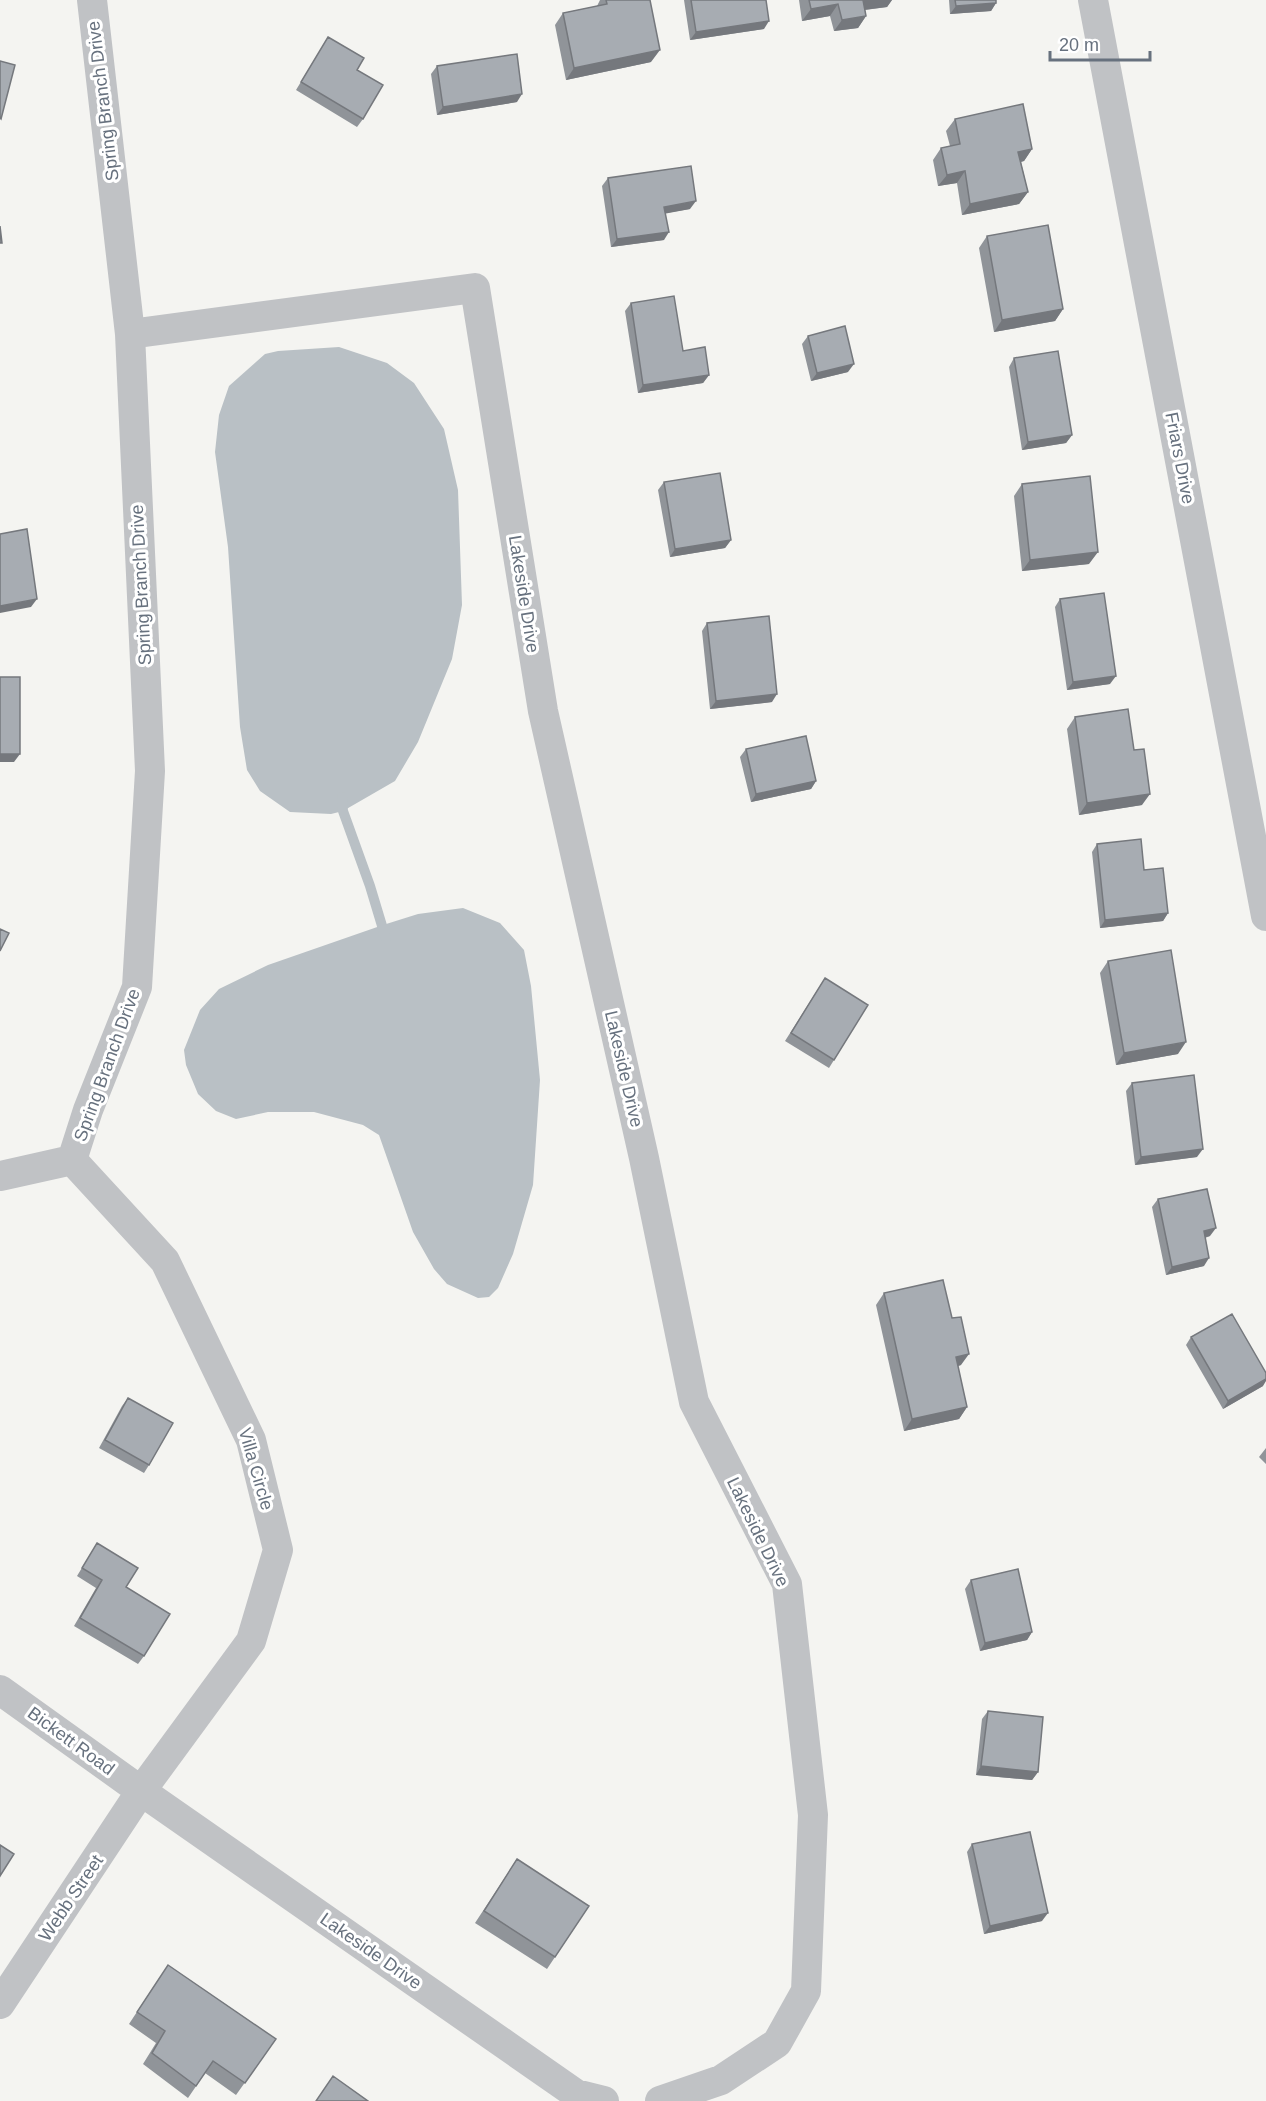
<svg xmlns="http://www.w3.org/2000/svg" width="1266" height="2101" font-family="Helvetica,sans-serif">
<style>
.water{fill:#b9c0c5}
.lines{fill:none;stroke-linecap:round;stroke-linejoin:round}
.stream{stroke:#b9c0c5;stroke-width:10}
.minor{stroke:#c0c2c5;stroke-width:30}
.wall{fill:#909499}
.shaded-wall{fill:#75787d}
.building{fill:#a7acb2;stroke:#75787d;stroke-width:1.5}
.labels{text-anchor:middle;stroke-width:6;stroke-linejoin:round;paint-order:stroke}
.street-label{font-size:18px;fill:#67717e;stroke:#fff}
</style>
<rect width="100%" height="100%" fill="#f4f4f1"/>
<!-- water -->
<path class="water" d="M 339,347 L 387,363 L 414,383 L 444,429 L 458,490 L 462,605 L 452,659 L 418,742 L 395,781 L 343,811 L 331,814 L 290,812 L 260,791 L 247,770 L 240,727 L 228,547 L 215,452 L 219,415 L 229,386 L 265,354 L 278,351 Z
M 463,908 L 500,923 L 524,950 L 531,986 L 540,1080 L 533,1185 L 513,1254 L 498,1288 L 489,1297 L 478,1298 L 447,1284 L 434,1269 L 413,1232 L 379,1135 L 363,1125 L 314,1112 L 268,1112 L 236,1119 L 216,1111 L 198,1094 L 186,1065 L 184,1050 L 200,1010 L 219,989 L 268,965 L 383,925 L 418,914 Z"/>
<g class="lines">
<!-- stream -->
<path class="stream" d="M 342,797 L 343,811 L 370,886 L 386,939"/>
<!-- minor -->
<path class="minor" d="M 1093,0 L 1266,916
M 130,334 L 475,288 L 543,711 L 644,1158 L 694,1402 L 787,1584 L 813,1815 L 806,1991 L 777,2043 L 721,2080 L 660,2101
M 72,1160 L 88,1110 L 137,987 L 150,771 L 130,334 L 92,0
M 0,1176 L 72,1160
M 0,1690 L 141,1791 L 576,2094 L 604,2101
M 0,2004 L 141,1791 L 251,1641 L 278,1550 L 251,1440 L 165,1261 L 72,1160"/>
</g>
<!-- wall -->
<path class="wall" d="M 600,0 L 650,0 L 651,62 L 566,80 L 555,25 L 563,13 L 597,6 Z
M 684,0 L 766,0 L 764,29 L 690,40 Z
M 799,0 L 892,0 L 887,7 L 865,10 L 866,16 L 858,28 L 834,31 L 830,16 L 802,21 Z
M 949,0 L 996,0 L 996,3 L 991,11 L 950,14 Z
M 328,37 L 357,70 L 363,119 L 357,127 L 296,90 Z
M 437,66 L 517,102 L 437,115 L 431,74 Z
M 955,119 L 1032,149 L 1024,161 L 1021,162 L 1028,192 L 1019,204 L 962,215 L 957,183 L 938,186 L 933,160 L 941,148 L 950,146 L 946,131 Z
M 608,178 L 690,209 L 666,213 L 664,240 L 611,247 L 602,186 Z
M 987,236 L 1063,309 L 1055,321 L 994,332 L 979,248 Z
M 631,303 L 709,375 L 703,383 L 638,393 L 625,311 Z
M 808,336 L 848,372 L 811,381 L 802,344 Z
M 1014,358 L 1072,435 L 1066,443 L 1022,450 L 1009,367 Z
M 664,482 L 731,540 L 725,548 L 670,557 L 658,490 Z
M 1022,484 L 1089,564 L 1022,571 L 1014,496 Z
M 1060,599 L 1110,684 L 1067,690 L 1055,607 Z
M 707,623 L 772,702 L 710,709 L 702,631 Z
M 1075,717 L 1142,805 L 1079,815 L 1067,729 Z
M 746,749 L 816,781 L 811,789 L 751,802 L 740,757 Z
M 1097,844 L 1144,870 L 1168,913 L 1163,921 L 1100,928 L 1092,852 Z
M 1108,961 L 1178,1054 L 1116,1065 L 1100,973 Z
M 825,978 L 834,1060 L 829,1068 L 785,1041 Z
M 1132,1083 L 1197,1157 L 1135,1165 L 1126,1091 Z
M 1158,1199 L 1210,1236 L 1205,1238 L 1204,1266 L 1166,1275 L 1152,1207 Z
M 884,1293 L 961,1365 L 958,1366 L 967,1407 L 959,1419 L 904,1431 L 876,1305 Z
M 1191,1337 L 1263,1386 L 1223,1409 L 1186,1345 Z
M 128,1398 L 149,1465 L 144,1473 L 99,1448 L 122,1406 Z
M 1266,1448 L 1266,1464 L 1259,1457 Z
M 97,1543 L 126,1587 L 144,1656 L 138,1664 L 74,1626 L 96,1588 L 77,1576 Z
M 971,1580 L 1032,1632 L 1027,1640 L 980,1651 L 965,1589 Z
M 988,1711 L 1038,1772 L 1032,1780 L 976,1775 L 982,1719 Z
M 972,1844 L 1042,1921 L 984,1934 L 967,1852 Z
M 517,1859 L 555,1957 L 547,1969 L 475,1923 Z
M 160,1977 L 276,2039 L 236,2095 L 205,2073 L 188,2098 L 143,2064 L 156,2043 L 129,2024 Z"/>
<!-- shaded-wall -->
<path class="shaded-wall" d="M 863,0 L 892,0 L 887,7 L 855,11 Z
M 996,3 L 991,11 L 950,14 L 956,6 Z
M 838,4 L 830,16 L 802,21 L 811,9 Z
M 866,16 L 858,28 L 834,31 L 842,20 Z
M 769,21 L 764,29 L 690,40 L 696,32 Z
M 660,50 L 651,62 L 566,80 L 574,68 Z
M 522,94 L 517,102 L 437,115 L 443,107 Z
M 1032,149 L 1024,161 L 1010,164 L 1018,152 Z
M 965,171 L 957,183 L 938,186 L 947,175 Z
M 1028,192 L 1019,204 L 962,215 L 970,204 Z
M 696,201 L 690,209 L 658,215 L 664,207 Z
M 669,232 L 664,240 L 611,247 L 617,239 Z
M 1063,309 L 1055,321 L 994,332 L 1002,320 Z
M 854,364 L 848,372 L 811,381 L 817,373 Z
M 709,375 L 703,383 L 638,393 L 643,385 Z
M 1072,435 L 1066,443 L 1022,450 L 1028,442 Z
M 731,540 L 725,548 L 670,557 L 675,549 Z
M 1098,552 L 1089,564 L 1022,571 L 1030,560 Z
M 37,599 L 31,607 L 0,613 L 0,606 Z
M 1116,676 L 1110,684 L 1067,690 L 1073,682 Z
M 777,694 L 772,702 L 710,709 L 716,701 Z
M 0,754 L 20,754 L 14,762 L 0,762 Z
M 816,781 L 811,789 L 751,802 L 756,794 Z
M 1150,794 L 1142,805 L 1079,815 L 1087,803 Z
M 1168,913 L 1163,921 L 1100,928 L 1105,920 Z
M 1186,1042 L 1178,1054 L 1116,1065 L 1124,1053 Z
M 1203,1149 L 1197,1157 L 1135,1165 L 1141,1157 Z
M 1216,1228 L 1210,1236 L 1198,1239 L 1204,1231 Z
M 1209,1258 L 1204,1266 L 1166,1275 L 1172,1267 Z
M 969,1354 L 961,1365 L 948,1369 L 956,1357 Z
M 1266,1379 L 1266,1381 L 1263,1386 L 1223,1409 L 1228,1401 Z
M 967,1407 L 959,1419 L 904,1431 L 912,1419 Z
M 1032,1632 L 1027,1640 L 980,1651 L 985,1643 Z
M 981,1766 L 1038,1772 L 1032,1780 L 976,1775 Z
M 1048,1913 L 1042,1921 L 984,1934 L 990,1926 Z"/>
<!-- building -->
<path class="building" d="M 606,0 L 650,0 L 660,50 L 574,68 L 563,13 L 607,4 Z
M 691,0 L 766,0 L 769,21 L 696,32 Z
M 809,0 L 863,0 L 866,16 L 842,20 L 838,4 L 811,9 Z
M 955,0 L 996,0 L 996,3 L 956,6 Z
M 328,37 L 364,58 L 357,70 L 383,85 L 363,119 L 301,82 Z
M 517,54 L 522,94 L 443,107 L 437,66 Z
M 0,61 L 15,65 L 1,119 L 0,118 Z
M 1023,104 L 1032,149 L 1018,152 L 1028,192 L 970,204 L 965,171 L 947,175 L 941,148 L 960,144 L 955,119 Z
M 691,166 L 696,201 L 664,207 L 669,232 L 617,239 L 608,178 Z
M 1048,225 L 1063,309 L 1002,320 L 987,236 Z
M 0,226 L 2,243 L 0,243 Z
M 674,296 L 683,351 L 705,347 L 709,375 L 643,385 L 631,303 Z
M 845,326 L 854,364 L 817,373 L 808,336 Z
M 1058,351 L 1072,435 L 1028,442 L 1014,358 Z
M 720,473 L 731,540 L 675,549 L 664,482 Z
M 1090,476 L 1098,552 L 1030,560 L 1022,484 Z
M 27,529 L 37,599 L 0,606 L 0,534 Z
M 1104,593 L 1116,676 L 1073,682 L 1060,599 Z
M 769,616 L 777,694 L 716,701 L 707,623 Z
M 0,677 L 20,677 L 20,754 L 0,754 Z
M 1128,709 L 1134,750 L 1144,749 L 1150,794 L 1087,803 L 1075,717 Z
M 806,736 L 816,781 L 756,794 L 746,749 Z
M 1141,839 L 1144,870 L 1163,868 L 1168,913 L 1105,920 L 1097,844 Z
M 0,929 L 9,933 L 0,951 Z
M 1171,950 L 1186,1042 L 1124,1053 L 1108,961 Z
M 825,978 L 868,1005 L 834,1060 L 791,1033 Z
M 1194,1075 L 1203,1149 L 1141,1157 L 1132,1083 Z
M 1207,1189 L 1216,1228 L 1204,1231 L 1209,1258 L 1172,1267 L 1158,1199 Z
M 943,1280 L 952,1318 L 961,1317 L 969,1354 L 956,1357 L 967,1407 L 912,1419 L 884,1293 Z
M 1232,1314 L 1266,1373 L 1266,1379 L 1228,1401 L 1191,1337 Z
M 128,1398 L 173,1423 L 149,1465 L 105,1440 Z
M 97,1543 L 138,1568 L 126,1587 L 170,1614 L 144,1656 L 80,1618 L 102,1580 L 82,1568 Z
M 1018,1569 L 1032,1632 L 985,1643 L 971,1580 Z
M 988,1711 L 1043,1717 L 1038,1772 L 981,1766 Z
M 1030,1832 L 1048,1913 L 990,1926 L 972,1844 Z
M 0,1845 L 14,1854 L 0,1876 Z
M 517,1859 L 589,1906 L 555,1957 L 484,1911 Z
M 168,1965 L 276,2039 L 245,2083 L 213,2061 L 196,2086 L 152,2053 L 165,2031 L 137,2012 Z
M 333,2076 L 368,2101 L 316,2101 Z"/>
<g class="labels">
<!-- street labels -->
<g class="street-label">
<text transform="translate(103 101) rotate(-97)" y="6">Spring Branch Drive</text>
<text transform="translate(1180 458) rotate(79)" y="6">Friars Drive</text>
<text transform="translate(141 585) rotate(-93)" y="6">Spring Branch Drive</text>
<text transform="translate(524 594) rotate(81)" y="6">Lakeside Drive</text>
<text transform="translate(107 1065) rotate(-70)" y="6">Spring Branch Drive</text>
<text transform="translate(624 1069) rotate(77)" y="6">Lakeside Drive</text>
<text transform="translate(256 1469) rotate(74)" y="6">Villa Circle</text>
<text transform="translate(758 1532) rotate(64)" y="6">Lakeside Drive</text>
<text transform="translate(71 1741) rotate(36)" y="6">Bickett Road</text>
<text transform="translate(71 1898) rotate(-56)" y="6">Webb Street</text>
<text transform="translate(371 1951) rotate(35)" y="6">Lakeside Drive</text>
</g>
</g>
<!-- scale -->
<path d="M1050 51v9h100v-9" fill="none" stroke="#67717e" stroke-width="3"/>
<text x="1059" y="51" font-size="18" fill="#67717e" stroke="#ffffff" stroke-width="4.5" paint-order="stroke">20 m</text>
</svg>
